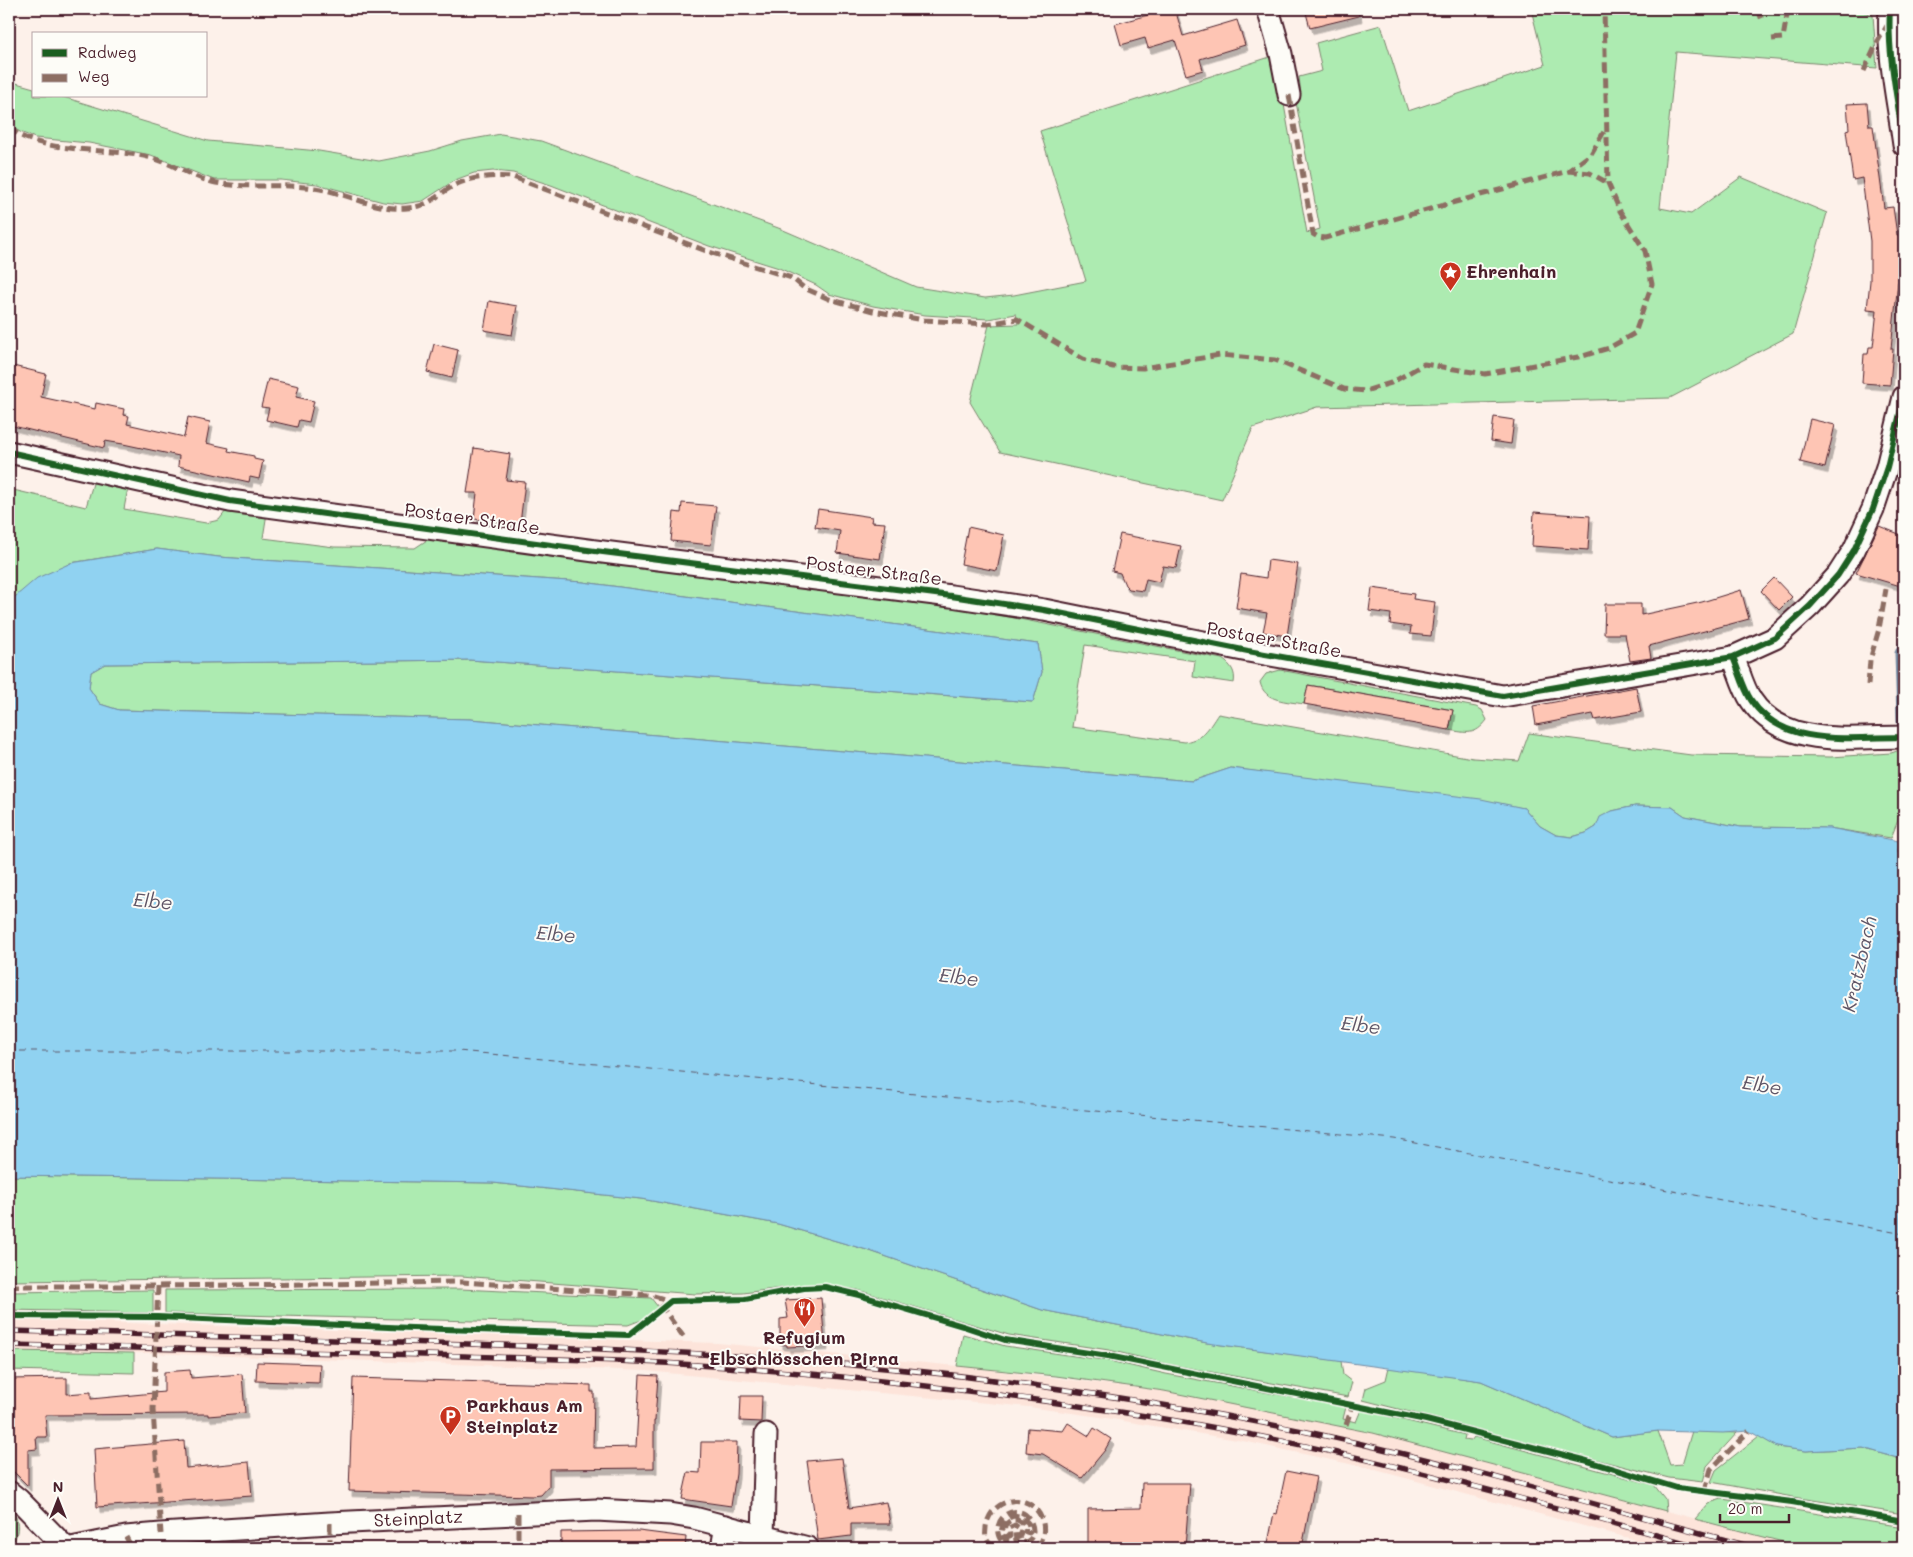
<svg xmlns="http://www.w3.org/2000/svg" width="1913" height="1557" font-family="Mali,sans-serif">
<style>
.built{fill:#fde4da}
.green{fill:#adebb1;stroke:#7c856e}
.water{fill:#90d2f1;stroke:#748aa2}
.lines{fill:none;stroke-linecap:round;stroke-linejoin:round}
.stream{stroke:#748aa2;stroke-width:7}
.ferry{stroke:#5f5566;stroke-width:1;stroke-dasharray:6 5;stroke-linecap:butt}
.building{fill:#fec5b4;stroke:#4a1f2b;filter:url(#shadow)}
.minor-casing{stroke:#4a1f2b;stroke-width:25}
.minor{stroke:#fdfcf7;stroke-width:21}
.rail-casing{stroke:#4a1f2b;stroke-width:5.5}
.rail{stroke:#fdfcf7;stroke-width:4;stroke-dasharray:11;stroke-linecap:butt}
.quiet{stroke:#8d6e63;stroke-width:5;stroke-dasharray:10 5;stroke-linecap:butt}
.cycleway-casing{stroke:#fdfcf7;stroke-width:9}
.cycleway{stroke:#1b5e20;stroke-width:6}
.labels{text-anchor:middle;stroke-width:4;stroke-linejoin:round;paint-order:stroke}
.poi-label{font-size:18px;font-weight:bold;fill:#4a1f2b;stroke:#fdfcf7;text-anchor:start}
.street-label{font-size:18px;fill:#4a1f2b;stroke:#fdfcf7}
.water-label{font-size:19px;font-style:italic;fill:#5f5566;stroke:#fdfcf7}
</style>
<defs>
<filter id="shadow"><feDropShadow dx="3" dy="5.5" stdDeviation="0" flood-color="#0004"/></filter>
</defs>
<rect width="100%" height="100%" fill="#fdf1ea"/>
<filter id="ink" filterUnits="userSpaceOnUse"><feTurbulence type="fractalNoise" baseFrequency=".02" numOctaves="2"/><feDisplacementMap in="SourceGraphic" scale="10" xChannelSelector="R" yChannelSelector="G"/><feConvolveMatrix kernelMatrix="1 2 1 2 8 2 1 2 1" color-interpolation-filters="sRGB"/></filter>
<g filter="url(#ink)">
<!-- built -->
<path class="built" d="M 9,1319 L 717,1343 L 957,1366 L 1164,1391 L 1373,1433 L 1806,1548 L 1666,1548 L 1368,1468 L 1243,1441 L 1100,1417 L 1029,1407 L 646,1371 L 148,1353 L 9,1351 Z"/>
<!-- green -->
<path class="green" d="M 1531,9 L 1864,9 L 1864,12 L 1873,15 L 1877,68 L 1676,52 L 1660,208 L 1691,214 L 1741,177 L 1827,213 L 1793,334 L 1670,398 L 1317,407 L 1253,428 L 1222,500 L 1000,452 L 970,402 L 989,325 L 1018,324 L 1016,314 L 988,319 L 925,315 L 873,306 L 829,294 L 816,285 L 779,268 L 709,246 L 551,185 L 513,173 L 493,171 L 474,173 L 455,180 L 423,201 L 402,204 L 383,202 L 317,184 L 281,180 L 214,180 L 151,155 L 89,143 L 35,138 L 20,132 L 9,125 L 9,81 L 34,88 L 34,96 L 60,96 L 208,141 L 319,151 L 379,161 L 430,151 L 462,141 L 501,134 L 541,141 L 781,229 L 916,287 L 985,298 L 1014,295 L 1086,281 L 1040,131 L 1270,57 L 1283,99 L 1307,233 L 1320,229 L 1295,97 L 1301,94 L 1299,77 L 1322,71 L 1316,43 L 1381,25 L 1408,111 L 1545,65 Z
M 94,480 L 128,488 L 124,509 L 206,523 L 219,520 L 229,507 L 267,513 L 263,538 L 334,547 L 415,548 L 430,538 L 592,557 L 974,610 L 1222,659 C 1231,665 1236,672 1234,683 L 1193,677 L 1195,661 L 1085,645 L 1072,727 L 1185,742 C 1204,738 1208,729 1218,714 L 1473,758 L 1519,761 L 1529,733 L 1691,755 L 1831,757 L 1891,753 L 1900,750 L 1904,781 L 1904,805 L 1891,838 L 1829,828 L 1741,827 L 1685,816 L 1672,807 L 1635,806 L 1612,811 L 1596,827 L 1586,833 L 1572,837 L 1556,835 L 1540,826 L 1524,808 L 1231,768 L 1192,781 L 470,719 L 119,710 L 100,704 L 89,688 L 91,672 L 105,664 L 470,660 L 1033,702 L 1042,672 L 1038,644 L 583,582 L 219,557 L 157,549 L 70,563 L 9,602 L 9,489 L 86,507 Z
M 1280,670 L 1476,707 L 1482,710 L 1487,720 C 1475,736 1467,733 1449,730 L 1453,710 L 1308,685 L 1304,704 C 1287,701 1264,702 1260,682 L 1266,674 Z
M 9,1176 L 493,1183 L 641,1199 L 778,1224 L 867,1250 L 1042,1310 L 1207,1343 L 1341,1361 L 1343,1375 L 1352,1382 L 1348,1397 L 1168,1364 L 1109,1350 L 1009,1335 L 858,1290 L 821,1284 L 804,1285 L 743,1293 L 695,1294 L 461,1276 L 9,1281 Z
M 460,1289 L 651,1298 L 658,1307 L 644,1319 L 628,1325 L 165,1313 L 165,1290 Z
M 153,1290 L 153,1313 L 9,1310 L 9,1292 Z
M 963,1334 L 1005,1346 L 1109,1361 L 1166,1374 L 1346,1407 L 1343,1419 L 1356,1422 L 1361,1410 L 1465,1435 L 1464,1440 L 1471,1441 L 1474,1437 L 1654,1485 L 1665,1499 L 1666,1511 L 1373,1433 L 1164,1391 L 1056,1376 L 957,1366 Z
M 9,1351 L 134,1353 L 134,1373 L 9,1370 Z
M 1389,1367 L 1481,1381 L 1612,1437 L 1658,1431 L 1670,1465 L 1682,1464 L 1692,1431 L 1737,1433 L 1707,1466 L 1703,1482 L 1669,1478 L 1363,1400 L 1366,1388 L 1386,1380 Z
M 1759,1436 L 1777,1447 L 1806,1451 L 1863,1448 L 1904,1460 L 1904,1514 L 1793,1497 L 1711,1482 L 1716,1470 Z
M 1722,1499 L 1904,1527 L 1904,1548 L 1806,1548 L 1695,1519 L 1709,1503 Z
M 9,1506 C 21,1520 20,1534 9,1548 Z"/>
<!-- water -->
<path class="water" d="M 157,549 L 219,557 L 583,582 L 1038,644 L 1042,672 L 1033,702 L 470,660 L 105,664 L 91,672 L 89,688 L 100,704 L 119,710 L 470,719 L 1192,781 L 1231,768 L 1481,799 L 1524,808 L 1540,826 L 1556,835 L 1572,837 L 1586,833 L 1596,827 L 1600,817 L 1612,811 L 1635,806 L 1672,807 L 1685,816 L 1741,827 L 1829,828 L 1904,842 L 1904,1460 L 1863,1448 L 1806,1451 L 1777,1447 L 1749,1431 L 1723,1433 L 1658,1431 L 1612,1437 L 1481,1381 L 1207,1343 L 1042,1310 L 867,1250 L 778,1224 L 641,1199 L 493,1183 L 9,1176 L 9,602 L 37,578 L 71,563 Z"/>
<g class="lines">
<!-- stream -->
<path class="stream" d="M 1904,640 L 1898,653 L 1900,720 L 1904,749
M 1901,851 L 1904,837"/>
<!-- ferry -->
<path class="ferry" d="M 9,1051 L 458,1051 L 1394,1139 L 1904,1234"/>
</g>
<!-- building -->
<path class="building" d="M 1170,9 L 1175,9 L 1183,36 L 1237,20 L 1245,45 L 1200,59 L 1203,70 L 1186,75 L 1175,40 L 1148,48 L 1145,38 L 1121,45 L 1115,24 Z
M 1305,9 L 1358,9 L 1359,16 L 1310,28 Z
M 1867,103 L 1869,126 L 1873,126 L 1884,208 L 1893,207 L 1897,235 L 1901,235 L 1901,282 L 1898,282 L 1891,349 L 1893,349 L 1890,385 L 1862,383 L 1864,354 L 1868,354 L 1869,347 L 1873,347 L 1877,310 L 1867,309 L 1870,281 L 1870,241 L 1862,178 L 1853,180 L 1846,130 L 1849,129 L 1847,104 Z
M 489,301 L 517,306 L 512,335 L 484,330 Z
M 434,344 L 458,350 L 452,378 L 427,372 Z
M 9,365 L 46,374 L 41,397 L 95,409 L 96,403 L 124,409 L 123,415 L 129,416 L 127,424 L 184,437 L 188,417 L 210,422 L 206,443 L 229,448 L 228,451 L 254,456 L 254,459 L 263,461 L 259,479 L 250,477 L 249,482 L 178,466 L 179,456 L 123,444 L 105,441 L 104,448 L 9,425 Z
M 268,379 L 299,386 L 296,397 L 314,401 L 309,422 L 299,420 L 297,427 L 266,420 L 269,408 L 261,407 Z
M 1494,417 L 1514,420 L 1511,444 L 1491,441 Z
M 1810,419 L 1835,425 L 1825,468 L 1800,462 Z
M 474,448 L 510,454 L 506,480 L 525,482 L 520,524 L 474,519 L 477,493 L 467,493 Z
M 682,503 L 716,506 L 711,545 L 671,541 L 674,512 L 681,513 Z
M 818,509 L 872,517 L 871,522 L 885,523 L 880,559 L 837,553 L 840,531 L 815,527 Z
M 1534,512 L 1590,516 L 1588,550 L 1532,546 Z
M 1879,526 L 1904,536 L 1904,587 L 1856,573 Z
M 968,527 L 1004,535 L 997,571 L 961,564 Z
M 1120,534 L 1181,546 L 1176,568 L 1163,566 L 1159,582 L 1146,579 L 1143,591 L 1129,589 L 1125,585 L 1120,573 L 1112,571 Z
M 1268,560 L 1298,564 L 1287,636 L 1263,632 L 1267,613 L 1236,608 L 1241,574 L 1266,578 Z
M 1774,578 L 1792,597 L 1779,610 L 1761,591 Z
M 1372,588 L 1414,594 L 1413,599 L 1435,602 L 1431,636 L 1410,634 L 1411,627 L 1390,624 L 1391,614 L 1369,611 Z
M 1741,590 L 1749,619 L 1649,646 L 1651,658 L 1630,661 L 1625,634 L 1604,634 L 1605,604 L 1641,604 L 1641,615 L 1702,602 Z
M 1308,685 L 1453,710 L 1449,730 L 1304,704 Z
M 1636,687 L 1641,712 L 1595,720 L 1593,714 L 1536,725 L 1533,706 Z
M 821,1298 L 825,1345 L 787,1347 L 787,1345 L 780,1344 L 780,1319 L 788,1318 L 785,1300 Z
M 257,1362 L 320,1364 L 319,1383 L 256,1381 Z
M 190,1370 L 191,1378 L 242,1374 L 245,1413 L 208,1416 L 208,1414 L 45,1415 L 47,1437 L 36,1437 L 37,1449 L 28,1450 L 28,1486 L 9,1467 L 9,1379 L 67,1378 L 67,1394 L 91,1392 L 91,1399 L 164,1392 L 164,1372 Z
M 640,1375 L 658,1376 L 655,1421 L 654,1421 L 654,1468 L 549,1469 L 549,1486 L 541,1495 L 532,1496 L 349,1491 L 353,1378 L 591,1385 L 591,1392 L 594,1392 L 593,1448 L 636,1447 Z
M 741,1396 L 762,1396 L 761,1422 L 740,1421 Z
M 1068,1423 L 1089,1436 L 1094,1428 L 1111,1439 L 1105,1450 L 1082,1478 L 1043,1454 L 1026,1452 L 1028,1428 L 1063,1431 Z
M 184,1441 L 186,1468 L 249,1462 L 252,1496 L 97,1507 L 94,1449 Z
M 701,1442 L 737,1442 L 736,1474 L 731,1506 L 682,1499 L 688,1472 L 700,1473 Z
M 842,1458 L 849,1508 L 886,1502 L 890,1524 L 851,1524 L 851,1536 L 818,1540 L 807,1461 Z
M 1286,1471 L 1316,1477 L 1302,1548 L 1267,1548 L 1274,1513 L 1277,1514 Z
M 1142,1483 L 1190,1483 L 1185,1548 L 1088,1548 L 1088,1509 L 1141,1508 Z
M 639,1531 L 686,1537 L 685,1548 L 561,1548 L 561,1532 Z"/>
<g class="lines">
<defs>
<g id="minor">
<path d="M 1268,9 L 1281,54 L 1289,95"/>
<path d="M 1890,9 C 1887,54 1898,101 1904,145"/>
<path d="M 9,452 L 230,501 L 595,551 L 951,596 L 1044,610 L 1248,651 L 1503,696 L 1733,657 L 1775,638 L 1810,606 L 1838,575 L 1854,550 L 1873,509 L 1887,467 L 1904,397"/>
<path d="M 1733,657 C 1739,671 1743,688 1751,700 C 1783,749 1854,737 1904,737"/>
<path d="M 9,1492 L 19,1500 L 66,1548"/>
<path d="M 763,1536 L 766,1434"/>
<path id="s1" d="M 71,1548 L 126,1537 L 161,1534 L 330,1523 L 596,1510 L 670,1514 L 694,1518 L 808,1548"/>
<path d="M 722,1548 L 726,1526"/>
</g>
</defs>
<!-- minor casing -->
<use href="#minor" class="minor-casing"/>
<!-- minor -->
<use href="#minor" class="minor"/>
<defs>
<path id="rail" d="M 9,1331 C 151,1335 293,1338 435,1343 C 639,1349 843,1358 1046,1387 C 1137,1400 1228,1415 1317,1434 C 1465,1466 1610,1509 1756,1548
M 9,1345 C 161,1348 313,1352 465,1356 C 543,1359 620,1360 697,1365 C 852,1375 1006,1394 1159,1418 C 1344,1448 1524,1499 1704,1548"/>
</defs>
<!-- rail casing -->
<use href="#rail" class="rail-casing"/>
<!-- rail -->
<use href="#rail" class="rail"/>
<!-- quiet -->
<path class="quiet" d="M 1758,9 L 1763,23
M 1772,39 L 1783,38 L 1788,9
M 1864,71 L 1878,41 L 1888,24
M 1289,95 L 1313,234 L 1318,237 L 1325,238 L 1568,171 L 1591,154 L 1605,130
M 9,128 C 13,130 17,134 21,136 C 57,153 109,148 148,157 C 171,162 192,178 216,183 C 248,189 281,183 314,188 C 345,192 375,211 407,208 C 433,206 436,194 457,184 C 475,176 494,176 513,177 L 709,252 L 792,278 L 804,288 L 829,299 L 873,311 L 924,320 L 987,324 L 1017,319 L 1083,359 L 1113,367 L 1143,368 L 1220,355 L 1275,360 L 1344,389 L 1365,391 L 1391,383 L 1424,364 L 1485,374 L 1583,356 L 1609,348 L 1635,333 L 1652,284 L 1645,251 L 1620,211 L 1608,183 L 1604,9
M 1568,171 L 1590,173 L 1608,183
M 1868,685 L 1870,660 L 1879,629 L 1886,589
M 9,1286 L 158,1286 L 463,1282 L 650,1295 L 671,1301
M 158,1286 L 153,1410 L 161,1534
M 660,1304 L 685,1339
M 1346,1425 L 1353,1404
M 1705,1491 L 1711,1469 L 1749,1431
M 518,1513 L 518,1548
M 330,1523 L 330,1548
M 126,1537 L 132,1548
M 993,1548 C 991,1545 988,1542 986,1538 C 985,1535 986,1530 986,1527 C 991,1495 1035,1490 1043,1523 C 1045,1533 1042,1540 1036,1548
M 1014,1548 C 986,1541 998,1507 1020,1512 C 1034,1515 1040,1543 1021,1542 L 1019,1537 L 1022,1530 L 1015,1525 L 1009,1528 L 1010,1536 L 1007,1537 C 997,1521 1022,1510 1026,1532 L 1029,1533 L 1031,1531 L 1028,1523 L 1021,1516 C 1009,1514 1003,1521 1001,1532 L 1006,1541 L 1013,1542 L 1016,1541 L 1015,1531"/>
<defs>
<path id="cycleway" d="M 1890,9 C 1887,54 1898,101 1904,145
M 9,452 L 230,501 L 595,551 L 951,596 L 1044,610 L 1248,651 L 1503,696 L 1733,657 L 1775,638 L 1810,606 L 1838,575 L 1854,550 L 1873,509 L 1887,467 L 1904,397
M 1733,657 C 1739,671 1743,688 1751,700 C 1783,749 1854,737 1904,737
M 9,1316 L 157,1317 L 412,1328 L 629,1335 L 671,1301 L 745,1299 L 804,1288 L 825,1287 L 859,1295 L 963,1326 L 1005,1340 L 1108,1356 L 1426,1420 L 1584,1460 L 1677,1488 L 1792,1502 L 1904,1521"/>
</defs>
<!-- cycleway casing -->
<use href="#cycleway" class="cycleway-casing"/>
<!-- cycleway -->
<use href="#cycleway" class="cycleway"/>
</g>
</g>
<!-- icons -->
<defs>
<symbol id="sight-pin" viewBox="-11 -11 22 30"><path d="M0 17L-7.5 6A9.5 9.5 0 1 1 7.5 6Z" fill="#c8321e" stroke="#fdfcf7"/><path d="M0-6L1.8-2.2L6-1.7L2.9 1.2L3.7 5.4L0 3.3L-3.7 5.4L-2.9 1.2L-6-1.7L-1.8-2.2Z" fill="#fff"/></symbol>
<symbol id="restaurant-pin" viewBox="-11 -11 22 30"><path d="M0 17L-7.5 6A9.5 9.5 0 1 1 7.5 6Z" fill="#c8321e" stroke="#fdfcf7"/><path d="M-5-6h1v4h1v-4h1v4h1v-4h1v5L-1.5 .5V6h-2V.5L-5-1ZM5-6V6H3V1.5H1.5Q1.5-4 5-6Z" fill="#fff"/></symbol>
<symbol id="parking-pin" viewBox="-11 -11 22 30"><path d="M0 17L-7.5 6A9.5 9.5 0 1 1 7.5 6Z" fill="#c8321e" stroke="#fdfcf7"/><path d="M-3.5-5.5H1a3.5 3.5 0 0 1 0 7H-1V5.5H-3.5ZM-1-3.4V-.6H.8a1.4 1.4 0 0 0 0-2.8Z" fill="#fff"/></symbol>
</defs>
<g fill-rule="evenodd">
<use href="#sight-pin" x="1438" y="260" width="25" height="34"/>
<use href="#restaurant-pin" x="792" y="1296" width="25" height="34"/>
<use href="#parking-pin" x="438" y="1404" width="25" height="34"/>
</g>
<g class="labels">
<!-- poi labels -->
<g class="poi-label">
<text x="1466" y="278">Ehrenhain</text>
<text x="804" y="1344" text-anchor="middle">Refugium<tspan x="804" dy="21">Elbschlösschen Pirna</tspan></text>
<text x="466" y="1412">Parkhaus Am<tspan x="466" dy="21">Steinplatz</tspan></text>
</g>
<!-- street labels -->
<g class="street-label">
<text transform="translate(472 519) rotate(8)" y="6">Postaer Straße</text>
<text transform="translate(874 571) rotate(7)" y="6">Postaer Straße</text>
<text transform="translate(1274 640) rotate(10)" y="6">Postaer Straße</text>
<text dy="6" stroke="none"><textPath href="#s1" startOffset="349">Steinplatz</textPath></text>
</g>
<!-- water labels -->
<g class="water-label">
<text transform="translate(153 901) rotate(5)" y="7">Elbe</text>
<text transform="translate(556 934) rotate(5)" y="7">Elbe</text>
<text transform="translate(1859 964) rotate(-77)" y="7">Kratzbach</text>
<text transform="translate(959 977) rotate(7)" y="7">Elbe</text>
<text transform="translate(1361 1025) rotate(7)" y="7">Elbe</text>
<text transform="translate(1762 1085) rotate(9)" y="7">Elbe</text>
</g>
</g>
<!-- margin -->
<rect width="1913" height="1557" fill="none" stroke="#fdfcf7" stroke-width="30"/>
<rect x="15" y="15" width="1883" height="1527" fill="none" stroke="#4a1f2b" stroke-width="2" filter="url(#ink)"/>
<!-- legend -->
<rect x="32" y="32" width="175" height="65" fill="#fdfcf7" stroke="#b5a4a5"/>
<rect x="42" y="49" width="25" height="8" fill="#1b5e20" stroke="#b5a4a5"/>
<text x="78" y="58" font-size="15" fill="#4a1f2b">Radweg</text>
<rect x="42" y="74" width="25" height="8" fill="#8d6e63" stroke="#b5a4a5"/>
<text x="78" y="82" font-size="15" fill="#4a1f2b">Weg</text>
<!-- north arrow -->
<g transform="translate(58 1500)" stroke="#fdfcf7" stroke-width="4" paint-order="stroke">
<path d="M0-4L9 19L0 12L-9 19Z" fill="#4a1f2b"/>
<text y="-8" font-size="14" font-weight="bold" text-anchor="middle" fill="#4a1f2b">N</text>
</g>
<!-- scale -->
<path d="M1720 1514v8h69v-8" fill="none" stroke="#4a1f2b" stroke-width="2.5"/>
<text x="1728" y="1514" font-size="15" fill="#4a1f2b" stroke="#fdfcf7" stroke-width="4" paint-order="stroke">20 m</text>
</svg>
